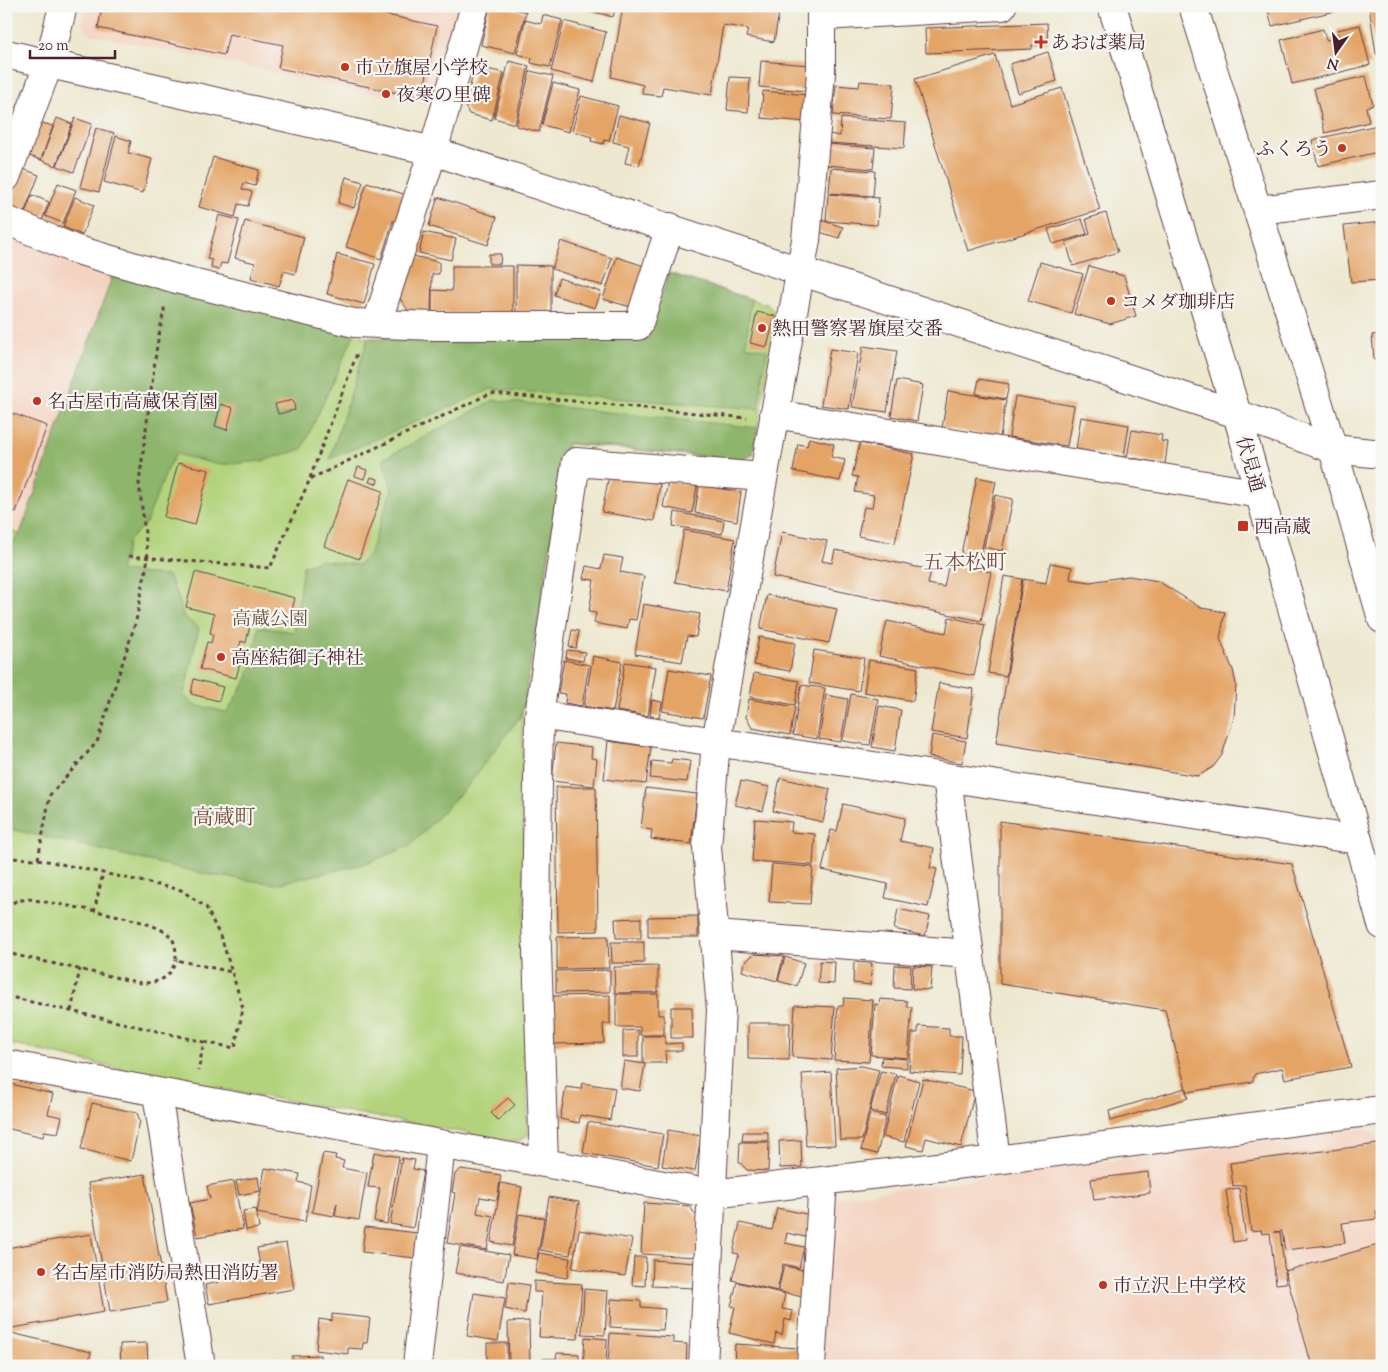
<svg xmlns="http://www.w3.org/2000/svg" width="1388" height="1372" font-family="'Sorts Mill Goudy','Noto Serif JP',serif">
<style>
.built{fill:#f4d3c0}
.green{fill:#b2d37c;stroke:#7e7954}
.forest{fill:#8db56c;stroke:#6c6a4c}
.building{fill:#e4a466}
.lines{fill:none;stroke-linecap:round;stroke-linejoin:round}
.minor-casing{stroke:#623d44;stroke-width:30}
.tertiary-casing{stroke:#623d44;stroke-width:30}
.trunk-casing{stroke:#623d44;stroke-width:30}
.path{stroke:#623d44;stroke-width:3;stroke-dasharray:4 4;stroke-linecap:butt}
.minor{stroke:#fff;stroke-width:28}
.tertiary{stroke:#fff;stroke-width:28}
.trunk{stroke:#fff;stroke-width:28}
.poi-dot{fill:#c8321e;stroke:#f6f6f2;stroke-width:2}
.labels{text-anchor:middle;stroke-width:4.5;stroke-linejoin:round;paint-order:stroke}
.poi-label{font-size:19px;fill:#4a1f2b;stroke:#f6f6f2;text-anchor:start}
.street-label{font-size:19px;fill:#4a1f2b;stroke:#f6f6f2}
.park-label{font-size:19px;fill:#695543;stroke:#f6f6f2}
.quarter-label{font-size:21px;fill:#804e40;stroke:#f6f6f2}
</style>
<rect width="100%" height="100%" fill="#f6f6f2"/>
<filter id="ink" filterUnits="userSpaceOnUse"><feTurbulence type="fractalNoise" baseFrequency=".02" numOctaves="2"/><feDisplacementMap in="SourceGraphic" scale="10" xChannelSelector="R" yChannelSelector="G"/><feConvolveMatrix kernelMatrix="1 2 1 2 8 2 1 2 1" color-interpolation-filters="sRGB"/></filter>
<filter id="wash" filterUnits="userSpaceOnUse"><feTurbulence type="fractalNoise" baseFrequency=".0096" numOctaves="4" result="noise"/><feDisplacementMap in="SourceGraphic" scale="20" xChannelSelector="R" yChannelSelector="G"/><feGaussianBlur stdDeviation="1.12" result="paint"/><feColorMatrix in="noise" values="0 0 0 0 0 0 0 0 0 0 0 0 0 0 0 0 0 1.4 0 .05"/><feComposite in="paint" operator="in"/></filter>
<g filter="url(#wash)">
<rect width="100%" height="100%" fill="#ede8cf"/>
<!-- built -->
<path class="built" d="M 87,6 L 463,6 L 435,99 L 424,104 L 89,34 L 82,23 Z
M 6,232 L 114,272 L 20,534 L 6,529 Z
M 1365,1128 L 1377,1135 L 1382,1151 L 1382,1366 L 820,1366 L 830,1205 L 839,1197 Z"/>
<!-- green -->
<path class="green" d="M 114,272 L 369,338 L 648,338 L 669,273 L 769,305 L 777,316 L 753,454 L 743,460 L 568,444 L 522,714 L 528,1135 L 517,1142 L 150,1076 L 6,1043 L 6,529 L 20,534 Z"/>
<!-- forest -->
<path class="forest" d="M 114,272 L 354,335 L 302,449 L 262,461 L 220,465 L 176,454 L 169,465 L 146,523 L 129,540 L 120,571 L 168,576 L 177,594 L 184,617 L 199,628 L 184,695 L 193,705 L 227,712 L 248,678 L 259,627 L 294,632 L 303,566 L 319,560 L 358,565 L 369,555 L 392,489 L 383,459 L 494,400 L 758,428 L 753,454 L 743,460 L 568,443 L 522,714 L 469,784 L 410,846 L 364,864 L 276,884 L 210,875 L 6,828 L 6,544 L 13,542 L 20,534 Z
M 669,273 L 751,299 L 746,346 L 767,350 L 758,409 L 491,389 L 330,459 L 368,338 L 648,338 Z"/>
<g id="blocks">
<!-- building -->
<path class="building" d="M 102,6 L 346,6 L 437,26 L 422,98 L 278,68 L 283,45 L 229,34 L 224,55 L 98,28 Z
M 490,6 L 502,6 L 526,12 L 515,53 L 481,45 Z
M 573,6 L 616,6 L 613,17 Z
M 623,6 L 780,6 L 774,42 L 746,37 L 748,29 L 723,25 L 712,95 L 663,87 L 661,96 L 642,94 L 643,85 L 611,77 Z
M 1267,6 L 1352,6 L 1352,7 L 1272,26 Z
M 1369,6 L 1382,6 L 1382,53 L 1376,54 Z
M 543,15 L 562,20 L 550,67 L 531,63 L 532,58 L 517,54 L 525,20 L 541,24 Z
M 564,21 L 606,32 L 594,82 L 551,71 Z
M 1047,23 L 1048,44 L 1032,45 L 1032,49 L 926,53 L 925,28 Z
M 1360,25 L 1370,65 L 1292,84 L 1281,40 L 1323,29 L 1326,40 L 1339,37 L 1337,30 Z
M 1048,52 L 1057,81 L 1018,93 L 1010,64 Z
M 995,55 L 1010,104 L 1062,88 L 1100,210 L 968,251 L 915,79 Z
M 509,61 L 529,66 L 515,124 L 494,118 Z
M 761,61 L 809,65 L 807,91 L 759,87 Z
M 475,66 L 504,73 L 492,120 L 469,114 L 465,106 Z
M 530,71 L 553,76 L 539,132 L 516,126 Z
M 1366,76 L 1373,105 L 1366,107 L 1369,122 L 1325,133 L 1314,88 Z
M 730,77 L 750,78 L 748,112 L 727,110 Z
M 860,81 L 894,84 L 891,119 L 833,115 L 836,85 L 859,87 Z
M 553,83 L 580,90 L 569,132 L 542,125 Z
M 763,91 L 809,95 L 807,122 L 761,118 Z
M 581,96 L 618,106 L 609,141 L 604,140 L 603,144 L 591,141 L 592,137 L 572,131 Z
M 619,115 L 650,123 L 639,166 L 625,163 L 629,146 L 613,142 Z
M 57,118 L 72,124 L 56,166 L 41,160 Z
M 75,118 L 92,124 L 74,172 L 57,166 Z
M 841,118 L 906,123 L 904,148 L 829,143 L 829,134 L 840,136 Z
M 39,122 L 53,126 L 41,160 L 27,155 Z
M 1382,124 L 1382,151 L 1318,166 L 1312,140 Z
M 96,128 L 114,133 L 99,192 L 80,187 Z
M 116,136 L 131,141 L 128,153 L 152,159 L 143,193 L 104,182 Z
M 828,144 L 875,148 L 873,169 L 826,165 Z
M 213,157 L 259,170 L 255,186 L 244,183 L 242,189 L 252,192 L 248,206 L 238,204 L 235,217 L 199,207 Z
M 21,168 L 39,175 L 24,213 L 6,206 Z
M 831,168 L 875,171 L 873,196 L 829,193 Z
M 346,177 L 363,182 L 354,208 L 338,203 Z
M 367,182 L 406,195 L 397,222 L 393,221 L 381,259 L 346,247 Z
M 58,183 L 76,190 L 63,223 L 45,216 Z
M 828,194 L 879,198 L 877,225 L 826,221 Z
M 32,195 L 49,202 L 41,223 L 24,216 Z
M 75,197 L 94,205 L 82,235 L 63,227 Z
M 438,197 L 497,217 L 488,245 L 429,226 Z
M 1106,213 L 1118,252 L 1073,266 L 1066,242 L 1090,234 L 1086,219 Z
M 219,215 L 239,220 L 227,264 L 221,263 L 219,270 L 211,268 L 212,260 L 207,259 Z
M 1082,219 L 1087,234 L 1053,244 L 1048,229 Z
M 820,220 L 843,227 L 839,238 L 816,231 Z
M 245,221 L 304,237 L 295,274 L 284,271 L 279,286 L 251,278 L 255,263 L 235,258 Z
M 1382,222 L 1382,280 L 1351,282 L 1344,226 Z
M 424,232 L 456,239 L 451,260 L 419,253 Z
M 561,241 L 612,258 L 603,286 L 552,269 Z
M 337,254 L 375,264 L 364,304 L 327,294 Z
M 489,254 L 501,254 L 500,264 L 489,264 Z
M 413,256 L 439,262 L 439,274 L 432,274 L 431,313 L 410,313 L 398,296 Z
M 617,257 L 644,266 L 631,307 L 603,299 Z
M 1040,262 L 1083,274 L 1071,313 L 1028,301 Z
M 516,265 L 551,266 L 551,312 L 516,312 Z
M 452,266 L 513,266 L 513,313 L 432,313 L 432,290 L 452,291 Z
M 1089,266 L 1124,276 L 1136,316 L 1110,324 L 1074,314 Z
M 559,278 L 601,292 L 595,308 L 554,295 Z
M 757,312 L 775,316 L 767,347 L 750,343 Z
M 1382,334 L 1382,359 L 1374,360 L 1372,335 Z
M 863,346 L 897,351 L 887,412 L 852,407 Z
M 830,349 L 858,353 L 849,409 L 821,405 Z
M 979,379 L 1009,384 L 1006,399 L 976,394 Z
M 897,380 L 923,385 L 917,421 L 891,416 Z
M 948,391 L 1006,400 L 1000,437 L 942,428 Z
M 1015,396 L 1074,406 L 1067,446 L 1009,437 Z
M 293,400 L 295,410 L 278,414 L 275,404 Z
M 221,404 L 233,408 L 227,430 L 215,426 Z
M 6,411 L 47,426 L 16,512 L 6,508 Z
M 1081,417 L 1129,425 L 1124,457 L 1076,449 Z
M 1132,430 L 1162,435 L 1161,441 L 1168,442 L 1165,464 L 1127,457 Z
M 809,438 L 834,444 L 831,457 L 845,460 L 840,481 L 793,471 L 798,444 L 807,446 Z
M 860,443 L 914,454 L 895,543 L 858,536 L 864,507 L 872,508 L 874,495 L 855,492 L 858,477 L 852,476 Z
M 178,463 L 209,470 L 195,525 L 164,517 Z
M 358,467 L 367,470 L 364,479 L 355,476 Z
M 609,475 L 660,484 L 654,521 L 602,512 Z
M 371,477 L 378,479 L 377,484 L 369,482 Z
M 977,477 L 996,481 L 980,558 L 961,554 Z
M 348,479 L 383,491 L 359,559 L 324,546 Z
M 668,481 L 697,486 L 692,513 L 663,507 Z
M 699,485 L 741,492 L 737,521 L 695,513 Z
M 995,495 L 1013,499 L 1002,551 L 984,547 Z
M 675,512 L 724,521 L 722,534 L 673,526 Z
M 684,530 L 735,539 L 726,591 L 675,582 Z
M 782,532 L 827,541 L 822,561 L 832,563 L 835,550 L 931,570 L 928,584 L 944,587 L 949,563 L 991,572 L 981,621 L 773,577 Z
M 604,555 L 623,558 L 620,572 L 644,576 L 636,620 L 629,619 L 627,629 L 594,623 L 596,613 L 589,612 L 594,580 L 583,579 L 586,566 L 601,569 Z
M 1050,563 L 1072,567 L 1070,579 L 1090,582 L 1129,576 L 1158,581 L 1201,608 L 1225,612 L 1220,639 L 1233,670 L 1236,684 L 1234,718 L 1222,755 L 1213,767 L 1198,776 L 996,743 L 1023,579 L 1046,583 Z
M 195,572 L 295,598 L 288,625 L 252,616 L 246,643 L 241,641 L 238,651 L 243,652 L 236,678 L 200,669 L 207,642 L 211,643 L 213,634 L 210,633 L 214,614 L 186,607 Z
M 1004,576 L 1022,579 L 1006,676 L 988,673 Z
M 767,595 L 837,609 L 829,643 L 760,629 Z
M 643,604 L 700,614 L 696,637 L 687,636 L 682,662 L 635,654 Z
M 949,617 L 985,625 L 974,676 L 879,656 L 887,621 L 946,633 Z
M 572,630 L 579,631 L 576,648 L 569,647 Z
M 759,637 L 795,643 L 790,671 L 754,665 Z
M 567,650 L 585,652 L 583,661 L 566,658 Z
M 814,650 L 864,658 L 859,691 L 809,683 Z
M 593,656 L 622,662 L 613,711 L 584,706 Z
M 564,660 L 589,665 L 582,706 L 565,703 L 566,694 L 558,693 Z
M 869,660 L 918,668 L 913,701 L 864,692 Z
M 625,662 L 656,667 L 648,716 L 617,711 Z
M 669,669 L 711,676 L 703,718 L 662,711 Z
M 754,673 L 799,681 L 795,705 L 750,697 Z
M 194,679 L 223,687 L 219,701 L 191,694 Z
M 939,683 L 974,689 L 967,738 L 931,732 Z
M 801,685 L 825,688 L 817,739 L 793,735 Z
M 851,694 L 878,699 L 870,745 L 843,741 Z
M 826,695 L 848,699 L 841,742 L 819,739 Z
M 749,699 L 795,707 L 790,735 L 752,728 L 746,717 Z
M 652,700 L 662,702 L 659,717 L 650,716 Z
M 879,706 L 901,710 L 895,751 L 872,747 Z
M 932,735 L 966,741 L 962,763 L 929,757 Z
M 608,741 L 651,747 L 646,784 L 604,779 Z
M 556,743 L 592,747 L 591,758 L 597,759 L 594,786 L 552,781 Z
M 672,759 L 690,761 L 687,782 L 650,778 L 652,761 L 671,763 Z
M 780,778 L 830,789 L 823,822 L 773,811 Z
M 741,781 L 769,787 L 763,811 L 735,805 Z
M 556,787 L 596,787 L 598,931 L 558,932 Z
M 646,788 L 697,794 L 691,844 L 651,839 L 652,830 L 641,828 Z
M 843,804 L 905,818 L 900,841 L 934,848 L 930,868 L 937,869 L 928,907 L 885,898 L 888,884 L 822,870 L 831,830 L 837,831 Z
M 755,819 L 792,822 L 791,832 L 815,834 L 813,865 L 752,861 Z
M 1000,821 L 1292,864 L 1351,1067 L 1285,1079 L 1282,1068 L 1255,1074 L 1252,1082 L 1187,1092 L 1165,1010 L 1000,984 Z
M 772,864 L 813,867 L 810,904 L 769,902 Z
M 898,909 L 930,916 L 925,936 L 894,929 Z
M 698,916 L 698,937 L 648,937 L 648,917 Z
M 641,918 L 641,938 L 616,938 L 615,919 Z
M 608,936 L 609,968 L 557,969 L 557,937 Z
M 611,942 L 644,942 L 644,963 L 612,963 Z
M 754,954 L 784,956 L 777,981 L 742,971 L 744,963 Z
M 785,957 L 804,963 L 797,986 L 778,981 Z
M 820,961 L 835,962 L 834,984 L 818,983 Z
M 854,962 L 872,963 L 870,985 L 853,983 Z
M 895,965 L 911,966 L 910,989 L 894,988 Z
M 658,966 L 658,992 L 615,993 L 614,967 Z
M 913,966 L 932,967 L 930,990 L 912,989 Z
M 610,970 L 610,992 L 556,993 L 556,971 Z
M 616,994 L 658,994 L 658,1015 L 664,1015 L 664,1035 L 640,1035 L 640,1027 L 616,1027 Z
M 610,995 L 610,1024 L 603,1024 L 604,1043 L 554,1044 L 553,996 Z
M 844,998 L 873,1000 L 869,1062 L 834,1060 L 838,1006 L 843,1006 Z
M 880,999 L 907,1001 L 907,1007 L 912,1007 L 908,1058 L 871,1055 L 875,1004 L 879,1005 Z
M 795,1005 L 835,1007 L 831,1060 L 792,1057 Z
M 671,1007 L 692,1007 L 693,1038 L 671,1038 Z
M 748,1023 L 790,1023 L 789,1060 L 748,1059 Z
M 918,1026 L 949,1028 L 949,1036 L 962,1036 L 960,1075 L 909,1071 L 912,1033 L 918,1033 Z
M 638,1030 L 638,1057 L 623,1057 L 623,1031 Z
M 643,1036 L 665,1036 L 665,1044 L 682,1043 L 682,1051 L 665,1051 L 666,1063 L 643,1063 Z
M 882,1057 L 907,1059 L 907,1068 L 881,1066 Z
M 624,1061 L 645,1064 L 640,1091 L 620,1088 Z
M 862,1066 L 879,1070 L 862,1140 L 840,1140 L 836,1068 Z
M 881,1071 L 896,1074 L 886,1115 L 870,1111 Z
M 831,1072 L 835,1145 L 806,1146 L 802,1074 Z
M 898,1075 L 919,1081 L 904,1142 L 883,1137 Z
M 923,1079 L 975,1091 L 961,1147 L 926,1138 L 923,1150 L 906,1146 Z
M 6,1083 L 53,1094 L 48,1114 L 62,1117 L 58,1133 L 44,1131 L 43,1137 L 6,1128 Z
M 582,1083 L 615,1088 L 610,1120 L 580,1115 L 579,1123 L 560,1119 L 566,1087 L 581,1089 Z
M 1185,1088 L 1188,1098 L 1111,1121 L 1109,1111 Z
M 508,1098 L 515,1105 L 498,1120 L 491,1113 Z
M 92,1103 L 137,1113 L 140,1121 L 131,1161 L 81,1149 Z
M 870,1113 L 886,1117 L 877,1154 L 861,1150 Z
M 588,1122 L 663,1134 L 658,1166 L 583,1153 Z
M 668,1130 L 701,1136 L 695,1171 L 662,1166 Z
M 743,1132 L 768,1132 L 768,1141 L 742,1141 Z
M 801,1140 L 802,1167 L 780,1168 L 779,1141 Z
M 740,1142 L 769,1142 L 768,1171 L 747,1170 L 739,1162 Z
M 1378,1144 L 1382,1172 L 1382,1210 L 1376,1211 L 1377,1219 L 1342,1223 L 1345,1243 L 1285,1250 L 1282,1231 L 1274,1232 L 1280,1232 L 1286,1283 L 1276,1284 L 1270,1233 L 1262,1234 L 1261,1230 L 1251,1231 L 1245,1185 L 1233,1186 L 1230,1163 Z
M 374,1152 L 399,1157 L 387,1224 L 374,1221 L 380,1188 L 368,1187 Z
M 323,1153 L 336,1155 L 335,1159 L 344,1161 L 342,1168 L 367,1173 L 359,1220 L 335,1216 L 337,1203 L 334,1216 L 312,1212 Z
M 402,1158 L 415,1160 L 413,1169 L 423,1171 L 413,1228 L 390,1224 Z
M 265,1168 L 300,1174 L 298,1182 L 311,1185 L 305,1222 L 257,1213 Z
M 461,1169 L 501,1175 L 497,1200 L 480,1197 L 477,1213 L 493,1216 L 487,1250 L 447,1243 L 455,1193 L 452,1192 L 455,1174 Z
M 1148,1172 L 1150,1193 L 1094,1200 L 1091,1179 Z
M 145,1174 L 167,1302 L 110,1312 L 88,1183 Z
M 258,1177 L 260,1191 L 239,1195 L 236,1181 Z
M 234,1181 L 243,1229 L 197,1237 L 190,1203 L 210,1199 L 207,1186 Z
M 501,1183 L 522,1187 L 512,1246 L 491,1242 Z
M 1239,1188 L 1246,1240 L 1233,1242 L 1226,1190 Z
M 549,1197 L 579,1202 L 570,1255 L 540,1250 Z
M 644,1203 L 689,1206 L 699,1219 L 696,1257 L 641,1254 Z
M 777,1208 L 811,1215 L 805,1237 L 787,1233 L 785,1243 L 804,1247 L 799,1268 L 783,1264 L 777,1291 L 732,1280 L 739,1254 L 733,1253 L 740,1223 L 772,1230 Z
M 256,1209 L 259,1228 L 246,1230 L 243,1211 Z
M 519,1214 L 544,1218 L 537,1259 L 512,1255 Z
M 365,1227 L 418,1233 L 415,1258 L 362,1252 Z
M 579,1230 L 632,1239 L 625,1276 L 572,1268 Z
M 91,1234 L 104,1312 L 7,1329 L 6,1248 Z
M 286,1243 L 294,1289 L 209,1304 L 205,1285 L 220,1282 L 219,1272 L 260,1265 L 257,1248 Z
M 1382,1244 L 1382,1366 L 1312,1366 L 1285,1271 Z
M 460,1247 L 509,1255 L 504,1281 L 455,1273 Z
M 539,1253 L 570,1258 L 567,1278 L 535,1273 Z
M 634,1257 L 646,1257 L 645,1286 L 632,1285 Z
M 653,1260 L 695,1263 L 693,1288 L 652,1286 Z
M 784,1266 L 808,1271 L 802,1297 L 778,1291 Z
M 534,1281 L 582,1284 L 578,1339 L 539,1337 L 542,1292 L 534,1292 Z
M 509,1282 L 529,1285 L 525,1313 L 505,1309 Z
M 737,1282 L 785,1294 L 782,1309 L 793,1311 L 791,1321 L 785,1319 L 782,1335 L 776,1333 L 774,1344 L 729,1333 L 735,1307 L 731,1306 Z
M 584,1289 L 608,1291 L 605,1335 L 582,1334 Z
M 474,1293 L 505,1298 L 498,1341 L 467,1336 Z
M 611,1299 L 641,1301 L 641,1307 L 665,1309 L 663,1330 L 610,1327 Z
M 332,1314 L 370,1318 L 367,1343 L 363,1343 L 362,1349 L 348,1348 L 348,1354 L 316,1350 L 319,1319 L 332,1321 Z
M 529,1321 L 530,1366 L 509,1366 L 508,1322 Z
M 7,1332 L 91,1352 L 88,1366 L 16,1366 L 6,1363 Z
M 610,1333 L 673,1337 L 673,1343 L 687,1344 L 686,1366 L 608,1366 Z
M 585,1337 L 607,1339 L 606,1366 L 583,1366 Z
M 147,1343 L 148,1366 L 121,1366 L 120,1344 Z
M 487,1343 L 507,1343 L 507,1366 L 487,1366 Z
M 735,1344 L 799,1348 L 798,1366 L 734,1366 Z
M 557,1353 L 579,1354 L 579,1366 L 541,1366 L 542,1359 L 556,1359 Z
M 320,1355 L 320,1366 L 292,1366 L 292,1356 Z
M 287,1363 L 287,1366 L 270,1366 L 270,1364 Z"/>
</g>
</g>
<g filter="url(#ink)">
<use href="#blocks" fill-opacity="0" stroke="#623d44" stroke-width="1"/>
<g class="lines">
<defs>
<path id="minor" d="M 822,16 L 1002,6
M 6,177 L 49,63 L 63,6
M 1258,210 L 1382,195
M 6,220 L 74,249 L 180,280 L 354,323 L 435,326 L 638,326 L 670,227
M 377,323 L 433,151 L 475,6
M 774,414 L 1260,494
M 539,715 L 1358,840
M 947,777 L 996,1160
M 715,935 L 970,954
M 6,1064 L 712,1194 L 996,1160 L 1382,1110
M 157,1094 L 201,1366
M 544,1163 L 536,919 L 539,715 L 576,462 L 763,477
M 417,1366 L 441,1145
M 703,1366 L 721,1010 L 707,847 L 716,742 L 806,240 L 821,73 L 821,6
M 811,1366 L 823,1181"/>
<path id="tertiary" d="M 6,54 L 433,151 L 1237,414 L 1333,449 L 1382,454"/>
<path id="trunk" d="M 1112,6 L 1237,414 L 1382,925
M 1193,6 L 1333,449 L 1382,619"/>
</defs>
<!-- minor casing -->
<use href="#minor" class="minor-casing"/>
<!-- tertiary casing -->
<use href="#tertiary" class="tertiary-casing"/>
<!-- trunk casing -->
<use href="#trunk" class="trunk-casing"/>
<!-- path -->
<path class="path" d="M 310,478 L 358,351
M 129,556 L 270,568 L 310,479 L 491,393 L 747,418
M 6,858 L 38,859 L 181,890 L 206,907 L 222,940 L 243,1008 L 235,1048 L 204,1042
M 38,859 L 50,795 L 97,742 L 136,621 L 148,558 L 139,483 L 157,345 L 165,305
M 6,907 L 16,901 L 29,899 C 59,905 150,917 169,935 C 176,942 176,950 176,960 L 232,972
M 94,912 L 103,873
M 6,950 L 15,955 L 141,983 C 160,983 170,978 176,960
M 6,996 L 204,1042 L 198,1071
M 71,1011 L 80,969"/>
<!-- minor -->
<use href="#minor" class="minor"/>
<!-- tertiary -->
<use href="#tertiary" class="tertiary"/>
<!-- trunk -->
<use href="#trunk" class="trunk"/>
</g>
</g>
<!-- markers -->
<g class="poi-dot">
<path d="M1038.5 34.5h5v5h5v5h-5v5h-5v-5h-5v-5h5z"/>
<circle cx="345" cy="67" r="5"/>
<circle cx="386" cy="94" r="5"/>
<circle cx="1342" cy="148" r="5"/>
<circle cx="1111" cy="301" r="5"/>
<circle cx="762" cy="328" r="5"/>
<circle cx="37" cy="401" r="5"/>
<rect x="1237" y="520" width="12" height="12" rx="2.5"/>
<circle cx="221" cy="657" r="5"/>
<circle cx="41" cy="1272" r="5"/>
<circle cx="1103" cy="1285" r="5"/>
</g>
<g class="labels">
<!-- poi labels -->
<g class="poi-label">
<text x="1051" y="49">あおば薬局</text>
<text x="355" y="74">市立旗屋小学校</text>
<text x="396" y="101">夜寒の里碑</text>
<text x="1332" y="155" text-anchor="end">ふくろう</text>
<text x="1121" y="308">コメダ珈琲店</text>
<text x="772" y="335">熱田警察署旗屋交番</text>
<text x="47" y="408">名古屋市高蔵保育園</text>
<text x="1254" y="533">西高蔵</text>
<text x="231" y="664">高座結御子神社</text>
<text x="51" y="1279">名古屋市消防局熱田消防署</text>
<text x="1113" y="1292">市立沢上中学校</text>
</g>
<!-- street labels -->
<g class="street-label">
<text transform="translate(1251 464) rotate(74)" y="7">伏見通</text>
</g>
<!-- park labels -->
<g class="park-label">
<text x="270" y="625">高蔵公園</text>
</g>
<!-- quarter labels -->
<g class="quarter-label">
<text x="965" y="569">五本松町</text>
<text x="224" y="824">高蔵町</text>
</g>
</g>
<!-- margin -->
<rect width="1388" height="1372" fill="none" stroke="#f6f6f2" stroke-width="25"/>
<!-- north arrow -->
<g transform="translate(1336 52) rotate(194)" stroke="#f6f6f2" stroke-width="4" paint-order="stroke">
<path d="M0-4L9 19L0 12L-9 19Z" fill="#4a1f2b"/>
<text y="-8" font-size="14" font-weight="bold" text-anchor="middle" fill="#4a1f2b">N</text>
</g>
<!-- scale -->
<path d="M30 50v8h85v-8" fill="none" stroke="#4a1f2b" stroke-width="2.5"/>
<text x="38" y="50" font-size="15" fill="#4a1f2b" stroke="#f6f6f2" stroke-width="4" paint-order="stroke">20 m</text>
</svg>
